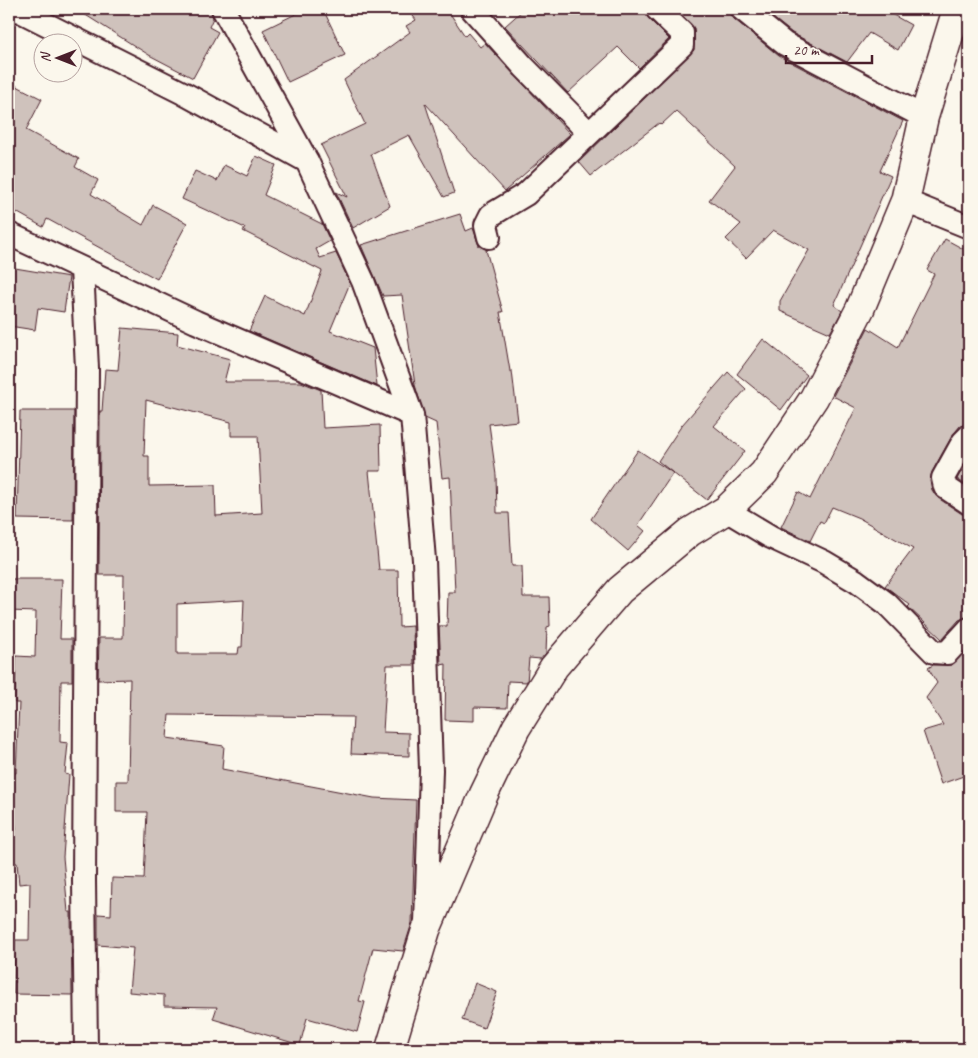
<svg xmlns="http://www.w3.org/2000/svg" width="978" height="1058" font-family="Caveat,sans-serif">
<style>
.building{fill:#cfc2bc;stroke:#4a1f2b;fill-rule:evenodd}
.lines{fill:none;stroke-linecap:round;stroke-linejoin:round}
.street-casing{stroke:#4a1f2b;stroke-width:26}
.secondary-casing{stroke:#4a1f2b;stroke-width:31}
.street{stroke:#fbf7ec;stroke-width:22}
.secondary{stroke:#fbf7ec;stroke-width:28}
</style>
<rect width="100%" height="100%" fill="#fbf7ec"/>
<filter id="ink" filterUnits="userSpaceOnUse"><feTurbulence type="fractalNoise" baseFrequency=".02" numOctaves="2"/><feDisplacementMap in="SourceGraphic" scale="10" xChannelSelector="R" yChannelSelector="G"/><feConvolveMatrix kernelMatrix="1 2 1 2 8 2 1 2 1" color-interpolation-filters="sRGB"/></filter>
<g filter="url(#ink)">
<!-- building -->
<path class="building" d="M 76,9 L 210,9 L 213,18 L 209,27 L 218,32 L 193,78 L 149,55 Z
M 306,9 L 323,9 L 345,55 L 288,82 L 263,30 Z
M 408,9 L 447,9 L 465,36 L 468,33 L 480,47 L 485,43 L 570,134 L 505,191 L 425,103 L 454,193 L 444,197 L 409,135 L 371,154 L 390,206 L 353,228 L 336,192 L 347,197 L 321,145 L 365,124 L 344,80 L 410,32 L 406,26 L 416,20 Z
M 524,9 L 644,9 L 648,18 L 669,39 L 639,68 L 618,47 L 568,93 L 505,26 Z
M 676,9 L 729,9 L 734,19 L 779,56 L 903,121 L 880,171 L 891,176 L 834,305 L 842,311 L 830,333 L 780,311 L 780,301 L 809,250 L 773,230 L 746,258 L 726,239 L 741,224 L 709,200 L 735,166 L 676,111 L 661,125 L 659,123 L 591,176 L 579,162 L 694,50 L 694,28 Z
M 762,9 L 888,9 L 886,11 L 911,25 L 898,50 L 869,33 L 847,62 L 792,33 Z
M 9,82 L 42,99 L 26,130 L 79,159 L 75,167 L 98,180 L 91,194 L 143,225 L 153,205 L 187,223 L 157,279 L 47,219 L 43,227 L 9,208 Z
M 256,156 L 276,165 L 264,195 L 322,224 L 330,241 L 316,249 L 320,258 L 336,253 L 350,283 L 330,331 L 373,348 L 377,386 L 249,331 L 265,296 L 305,316 L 322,271 L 243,231 L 245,228 L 182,199 L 195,171 L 217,181 L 224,165 L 247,176 Z
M 460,214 L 466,231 L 473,228 L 479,246 L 488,250 L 486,250 L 503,312 L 500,312 L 510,371 L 512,371 L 518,421 L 489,424 L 496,475 L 497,513 L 509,513 L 512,566 L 522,566 L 523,597 L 549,597 L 550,626 L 547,627 L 546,653 L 541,659 L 529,658 L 527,682 L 508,681 L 507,708 L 474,707 L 474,721 L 445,720 L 446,664 L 441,665 L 439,626 L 447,626 L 448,592 L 455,592 L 450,477 L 442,478 L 436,423 L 425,418 L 415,385 L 402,295 L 383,296 L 361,245 Z
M 945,239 L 969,252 L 969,423 L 960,426 L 952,436 L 932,472 L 930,481 L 932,490 L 938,498 L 962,514 L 969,516 L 969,616 L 959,620 L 942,639 L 908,607 L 910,605 L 885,586 L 913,549 L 859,518 L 832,507 L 824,523 L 820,521 L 810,541 L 781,527 L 798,492 L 810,499 L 856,408 L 833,396 L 868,328 L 898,347 L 934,274 L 927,270 Z
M 9,267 L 69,277 L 64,312 L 38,308 L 35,330 L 9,326 Z
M 122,328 L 178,333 L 177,345 L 230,359 L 224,382 L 301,382 L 321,390 L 323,428 L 380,425 L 381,471 L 369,471 L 379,570 L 398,570 L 399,627 L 413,626 L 414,665 L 387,665 L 383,732 L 409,733 L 409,756 L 351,754 L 353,717 L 169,715 L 167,738 L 224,746 L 222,769 L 374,798 L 416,800 L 412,923 L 403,951 L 373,948 L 359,1001 L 365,1002 L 357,1032 L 307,1018 L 300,1045 L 213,1019 L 217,1007 L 164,1006 L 164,995 L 129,992 L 133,948 L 98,945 L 98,914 L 111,915 L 112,878 L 144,879 L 147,812 L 116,812 L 116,781 L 128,781 L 130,679 L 98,680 L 99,638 L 123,638 L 124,575 L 99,575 L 100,411 L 102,411 L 105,369 L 118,370 ZM 146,400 L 231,422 L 231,436 L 258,436 L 262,513 L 216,516 L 215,485 L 149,486 L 149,456 L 144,456 ZM 244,600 L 242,647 L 239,647 L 238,654 L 177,654 L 177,604 Z
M 763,339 L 807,375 L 781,410 L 737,374 Z
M 728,372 L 746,389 L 714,426 L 745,451 L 707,500 L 658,461 L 682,425 Z
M 20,411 L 74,411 L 73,520 L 17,519 Z
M 638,450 L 673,473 L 638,525 L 645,531 L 628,551 L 591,519 Z
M 969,458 L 969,487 L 957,479 Z
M 9,579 L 62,579 L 60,639 L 72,639 L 72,681 L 61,681 L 60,742 L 68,743 L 65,774 L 69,775 L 63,857 L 68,912 L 71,912 L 72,995 L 14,994 L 15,940 L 29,940 L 30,883 L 19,884 L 17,863 L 9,862 L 11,830 L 16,830 L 12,773 L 16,773 L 19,703 L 15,703 L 16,656 L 35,657 L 36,612 L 9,611 Z
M 969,648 L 969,774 L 941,784 L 923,731 L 943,725 L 926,698 L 937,683 L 928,668 L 933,665 L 952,665 Z
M 475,983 L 497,992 L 484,1028 L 462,1020 Z"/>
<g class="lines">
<defs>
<path id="street" d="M 16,9 L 183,93 L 307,161
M 223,9 L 307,161 L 363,281 L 412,415 L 424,560 L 431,770 L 426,922
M 472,9 L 524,67 L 588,132
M 742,9 L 785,44 L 924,117
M 905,201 L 969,227
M 9,234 L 196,322 L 412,415
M 489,237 L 486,225 L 491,215 L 526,194 L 682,45 L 682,33 L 657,9
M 82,269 L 87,368 L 84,881 L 86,1049
M 969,436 L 963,442 L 943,478 L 945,487 L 969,503
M 726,510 L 771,537 L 824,562 L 856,581 L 886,603 L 934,652 L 947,653 L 969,629"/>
<path id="secondary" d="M 390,1049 L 426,930 L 484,794 L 516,728 L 554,667 L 620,590 L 690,532 L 726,510 L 764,473 L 814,398 L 860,309 L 905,201 L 924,117 L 957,9"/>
</defs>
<!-- street casing -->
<use href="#street" class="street-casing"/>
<!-- secondary casing -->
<use href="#secondary" class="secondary-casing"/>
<!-- street -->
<use href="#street" class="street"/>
<!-- secondary -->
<use href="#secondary" class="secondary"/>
</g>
</g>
<!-- margin -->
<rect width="978" height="1058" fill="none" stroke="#fbf7ec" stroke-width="30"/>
<rect x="15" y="15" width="948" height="1028" fill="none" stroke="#4a1f2b" stroke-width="2" filter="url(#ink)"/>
<!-- north arrow -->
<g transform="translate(58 58) rotate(270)"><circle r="24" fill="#fbf7ec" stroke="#b4a19f"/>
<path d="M0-4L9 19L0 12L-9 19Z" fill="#4a1f2b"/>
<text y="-8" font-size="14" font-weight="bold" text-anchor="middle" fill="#4a1f2b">N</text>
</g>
<!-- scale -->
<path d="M786 55v8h86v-8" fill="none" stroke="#4a1f2b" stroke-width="2.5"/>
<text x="793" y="55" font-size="15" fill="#4a1f2b" stroke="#fbf7ec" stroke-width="4" paint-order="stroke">20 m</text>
</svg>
